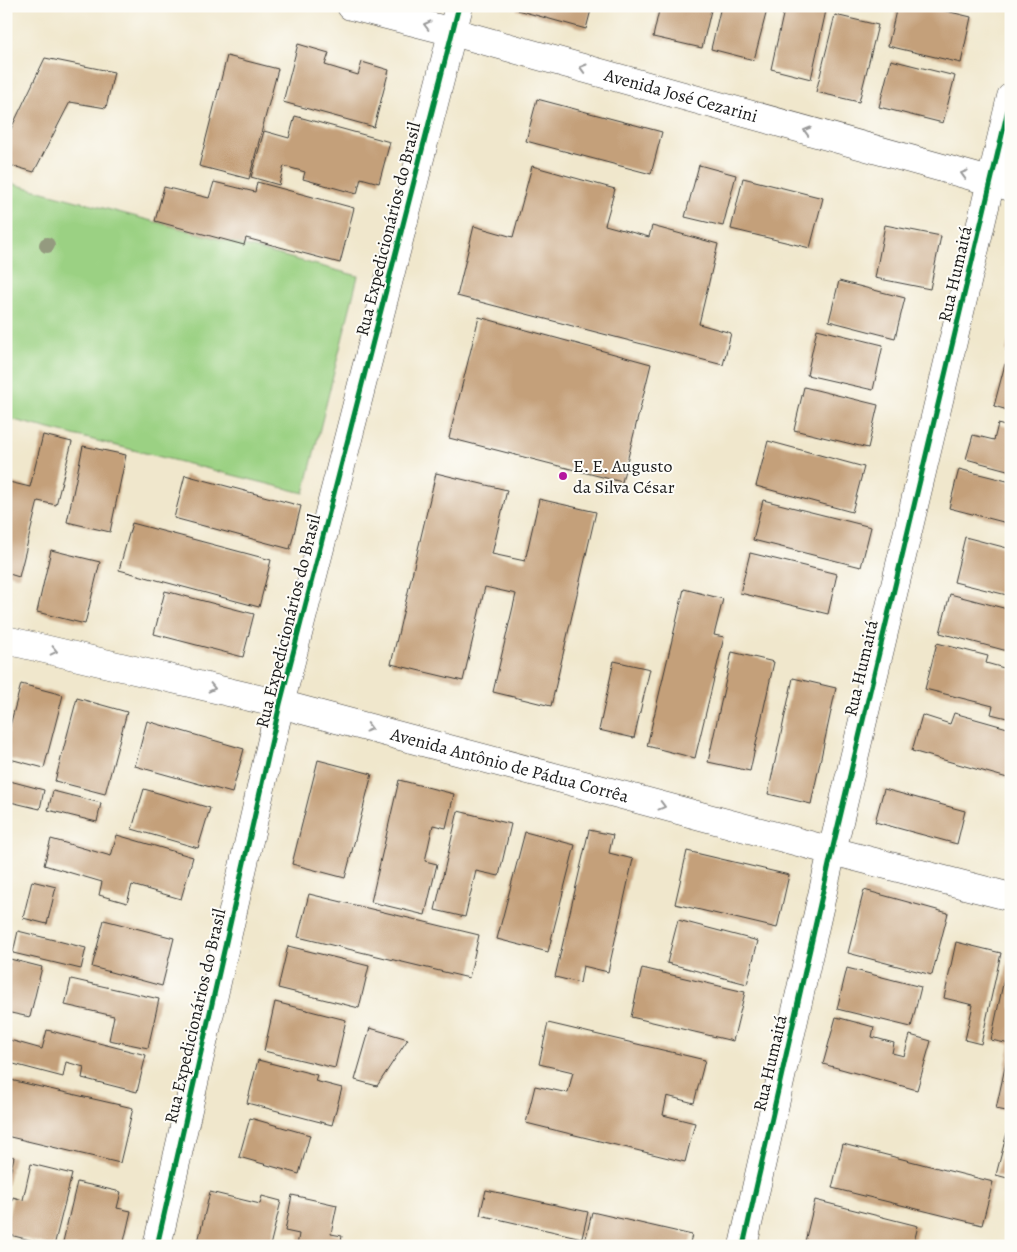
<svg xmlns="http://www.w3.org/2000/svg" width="1017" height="1252" font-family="Alegreya,serif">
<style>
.green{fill:#9bd183;stroke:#5c7650}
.building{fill:#c4a07a}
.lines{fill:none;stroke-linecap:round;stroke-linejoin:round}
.minor-casing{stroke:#3c3a36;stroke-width:29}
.minor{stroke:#fff;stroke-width:28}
.cycleway-casing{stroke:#fdfcf7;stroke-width:8}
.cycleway{stroke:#00873e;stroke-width:5}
.tree{fill:#949a7f}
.oneway{stroke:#999}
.poi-dot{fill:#b5179e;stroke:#fdfcf7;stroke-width:2}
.labels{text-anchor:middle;stroke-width:4;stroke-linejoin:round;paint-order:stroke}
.street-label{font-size:18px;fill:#1c1c1c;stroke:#fdfcf7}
.poi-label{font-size:18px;fill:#1c1c1c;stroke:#fdfcf7;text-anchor:start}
</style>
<rect width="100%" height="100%" fill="#fdfcf7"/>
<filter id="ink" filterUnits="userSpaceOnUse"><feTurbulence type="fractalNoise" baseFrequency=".02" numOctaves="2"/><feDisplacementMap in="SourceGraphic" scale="10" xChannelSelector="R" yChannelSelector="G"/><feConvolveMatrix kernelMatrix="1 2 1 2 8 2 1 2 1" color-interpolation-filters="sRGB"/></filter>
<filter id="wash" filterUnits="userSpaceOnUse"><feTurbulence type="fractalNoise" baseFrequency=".0096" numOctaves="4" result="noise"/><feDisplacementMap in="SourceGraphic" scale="20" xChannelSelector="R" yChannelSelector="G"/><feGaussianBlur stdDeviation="1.12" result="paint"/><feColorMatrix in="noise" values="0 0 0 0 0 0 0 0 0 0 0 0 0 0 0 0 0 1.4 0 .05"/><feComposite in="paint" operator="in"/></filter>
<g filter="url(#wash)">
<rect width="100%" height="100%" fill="#f0e7cc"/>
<!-- green -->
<path class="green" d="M 6,182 L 358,276 L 304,493 L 6,418 Z"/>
<g id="blocks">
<!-- building -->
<path class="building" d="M 518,6 L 592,6 L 586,29 L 517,10 Z
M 660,6 L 712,6 L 702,48 L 653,37 Z
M 721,6 L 768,6 L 754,60 L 711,49 Z
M 785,6 L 827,6 L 811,79 L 771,69 Z
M 897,6 L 925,6 L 971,17 L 961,63 L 888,46 Z
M 835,15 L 878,25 L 859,102 L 816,92 Z
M 298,44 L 329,53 L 325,65 L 358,75 L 362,62 L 389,70 L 374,127 L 283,102 Z
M 227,56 L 278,69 L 249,179 L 199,166 Z
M 45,58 L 114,72 L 106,108 L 70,102 L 34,172 L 6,164 L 6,139 Z
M 891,60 L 955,76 L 943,123 L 879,107 Z
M 537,99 L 662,132 L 651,174 L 526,141 Z
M 295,116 L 390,142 L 379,183 L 361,178 L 357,194 L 303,179 L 305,172 L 284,166 L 279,185 L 251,177 L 264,131 L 289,138 Z
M 699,165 L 736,175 L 723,226 L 685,217 Z
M 532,166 L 615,189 L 605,225 L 649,237 L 652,226 L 718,244 L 699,324 L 731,333 L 723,365 L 457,296 L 474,226 L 513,237 Z
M 743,178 L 823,198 L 810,248 L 731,229 Z
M 214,182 L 255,192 L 257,182 L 354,208 L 340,263 L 246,238 L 244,245 L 155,221 L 164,187 L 209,198 Z
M 885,225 L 941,236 L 930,289 L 875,278 Z
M 839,281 L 905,298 L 895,338 L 829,321 Z
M 479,317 L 651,364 L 622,482 L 449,438 Z
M 817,329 L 883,345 L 873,390 L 807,375 Z
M 1010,333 L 1011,333 L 1011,352 L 1006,351 Z
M 1005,364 L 1011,365 L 1011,411 L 994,406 Z
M 804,387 L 878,405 L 868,448 L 794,430 Z
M 998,424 L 1011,428 L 1011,471 L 966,459 L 973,435 L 994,440 Z
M 43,435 L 72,442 L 56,505 L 38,501 L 19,577 L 6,573 L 6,495 L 9,482 L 30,487 Z
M 768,441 L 864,467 L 852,512 L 756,486 Z
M 83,446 L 126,455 L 110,532 L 67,522 Z
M 959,469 L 1011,482 L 1011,524 L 949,508 Z
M 436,473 L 507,490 L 492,554 L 525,561 L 539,499 L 596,512 L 551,706 L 493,692 L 516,594 L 485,587 L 463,681 L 391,664 Z
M 185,475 L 301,506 L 290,549 L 174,518 Z
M 763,500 L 871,527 L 861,567 L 753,540 Z
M 132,523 L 271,560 L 259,607 L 119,570 Z
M 965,537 L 1011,549 L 1011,596 L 954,582 Z
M 51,550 L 100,562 L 85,624 L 37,612 Z
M 750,553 L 837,574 L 828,614 L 740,593 Z
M 684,589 L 723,599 L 714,635 L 724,637 L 695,758 L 647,746 Z
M 165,591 L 254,614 L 243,657 L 154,634 Z
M 950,594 L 1011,610 L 1011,652 L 940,633 Z
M 937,643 L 988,656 L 986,663 L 1011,670 L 1011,719 L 991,714 L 993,706 L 925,689 Z
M 732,652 L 774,662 L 750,771 L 708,762 Z
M 614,661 L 650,669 L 634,738 L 599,730 Z
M 793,678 L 836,688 L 811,804 L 768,794 Z
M 21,684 L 63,695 L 44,768 L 6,758 L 6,741 Z
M 77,698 L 127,712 L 105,794 L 55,781 Z
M 954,713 L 1011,729 L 1011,779 L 912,751 L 922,715 L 950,724 Z
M 147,721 L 244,749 L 232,793 L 135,766 Z
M 318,760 L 372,774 L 345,878 L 292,864 Z
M 6,780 L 44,790 L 40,809 L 6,801 Z
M 399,780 L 454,794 L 446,828 L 433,825 L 425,861 L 437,864 L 425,915 L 371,902 Z
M 144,789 L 210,808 L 198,848 L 132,829 Z
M 884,789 L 965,811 L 957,844 L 875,822 Z
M 53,791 L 101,803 L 97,822 L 48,810 Z
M 458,811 L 511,824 L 499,876 L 476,871 L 465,917 L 435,910 Z
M 589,830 L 613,835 L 609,853 L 633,859 L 608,972 L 583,966 L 580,983 L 555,977 Z
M 525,832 L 575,845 L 548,952 L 497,939 Z
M 117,835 L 193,857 L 181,899 L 132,885 L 127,903 L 99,895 L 102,882 L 44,865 L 51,839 L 111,856 Z
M 687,851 L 789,875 L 777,928 L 675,904 Z
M 32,881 L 56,887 L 47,924 L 23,918 Z
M 864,890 L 948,913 L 932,975 L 848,953 Z
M 309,894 L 479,935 L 469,978 L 298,937 Z
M 104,920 L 174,938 L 162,986 L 92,967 Z
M 678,920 L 758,941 L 747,984 L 667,963 Z
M 18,931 L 86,948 L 81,969 L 13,953 Z
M 956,942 L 1001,953 L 981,1044 L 965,1040 L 973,1005 L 944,998 Z
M 288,946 L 369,966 L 359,1008 L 278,988 Z
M 1010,951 L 1011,952 L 1011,1112 L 996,1109 L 1010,1044 L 991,1040 Z
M 10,959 L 42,967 L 30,1017 L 6,1012 L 6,977 Z
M 642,968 L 745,992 L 733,1041 L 631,1017 Z
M 847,968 L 921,987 L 911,1027 L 837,1009 Z
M 71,979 L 159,999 L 148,1048 L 109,1040 L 114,1016 L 65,1005 Z
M 275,1002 L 346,1020 L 335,1068 L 264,1051 Z
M 836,1017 L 874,1027 L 872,1037 L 894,1043 L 892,1053 L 904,1056 L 910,1035 L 931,1041 L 917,1090 L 823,1064 Z
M 548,1023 L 705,1060 L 694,1103 L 667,1096 L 663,1115 L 695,1123 L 685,1162 L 526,1123 L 535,1086 L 568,1093 L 573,1072 L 539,1064 Z
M 370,1028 L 408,1039 L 377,1086 L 355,1080 Z
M 47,1030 L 146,1055 L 137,1092 L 82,1078 L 84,1067 L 66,1062 L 63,1077 L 6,1062 L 6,1039 L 42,1049 Z
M 258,1060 L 317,1075 L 315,1081 L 342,1088 L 332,1125 L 247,1103 Z
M 6,1079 L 133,1108 L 120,1163 L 6,1136 Z
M 250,1118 L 310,1135 L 299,1174 L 239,1157 Z
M 1010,1121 L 1011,1121 L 1011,1179 L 996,1175 Z
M 843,1144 L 993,1182 L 982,1225 L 832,1188 Z
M 6,1155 L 14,1157 L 7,1186 L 6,1186 Z
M 31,1164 L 72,1174 L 54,1246 L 6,1234 L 6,1224 L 13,1197 L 23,1200 Z
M 77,1182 L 121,1192 L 117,1208 L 131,1211 L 123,1246 L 62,1246 Z
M 486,1190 L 588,1212 L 582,1238 L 480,1215 Z
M 210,1192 L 260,1204 L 262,1196 L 281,1201 L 270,1246 L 197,1246 Z
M 292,1195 L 337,1205 L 331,1234 L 342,1236 L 340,1246 L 297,1246 L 299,1234 L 285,1231 Z
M 815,1200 L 918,1226 L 913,1246 L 804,1246 Z
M 592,1212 L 692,1235 L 689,1246 L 584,1246 Z"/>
</g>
</g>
<g filter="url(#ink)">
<use href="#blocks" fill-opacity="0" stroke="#3c3a36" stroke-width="1"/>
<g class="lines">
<defs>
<g id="minor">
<path id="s1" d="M 351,6 L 453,32 L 1011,187"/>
<path id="s2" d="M 6,640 L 280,704 L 832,851 L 1011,897"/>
<path d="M 157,1246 L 280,704 L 459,6"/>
<path d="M 743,1246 L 832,851 L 1011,97"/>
</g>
</defs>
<!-- minor casing -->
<use href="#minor" class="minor-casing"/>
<!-- minor -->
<use href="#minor" class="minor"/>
<defs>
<path id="cycleway" d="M 157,1246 L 280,704 L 459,6
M 743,1246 L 832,851 L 1011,97"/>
</defs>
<!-- cycleway casing -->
<use href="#cycleway" class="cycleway-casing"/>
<!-- cycleway -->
<use href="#cycleway" class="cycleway"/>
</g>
<!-- trees -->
<circle class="tree" cx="47" cy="245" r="8"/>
<!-- one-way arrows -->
<defs><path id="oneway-chevron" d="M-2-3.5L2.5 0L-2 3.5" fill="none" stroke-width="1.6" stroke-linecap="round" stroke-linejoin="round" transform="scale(1.25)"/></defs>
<g class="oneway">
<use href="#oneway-chevron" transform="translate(427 25) rotate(-166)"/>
<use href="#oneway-chevron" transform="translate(583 68) rotate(-164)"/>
<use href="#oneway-chevron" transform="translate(807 131) rotate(-164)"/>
<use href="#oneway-chevron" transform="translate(964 174) rotate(-164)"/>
<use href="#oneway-chevron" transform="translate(54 651) rotate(13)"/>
<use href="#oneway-chevron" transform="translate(212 688) rotate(13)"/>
<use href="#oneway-chevron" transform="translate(369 728) rotate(15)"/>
<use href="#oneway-chevron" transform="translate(662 806) rotate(15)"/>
</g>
</g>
<!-- markers -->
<circle class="poi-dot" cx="563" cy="476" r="5"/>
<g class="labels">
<!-- street labels -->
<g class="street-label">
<text dy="6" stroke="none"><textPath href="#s1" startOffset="342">Avenida José Cezarini</textPath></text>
<text transform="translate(388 229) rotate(-76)" y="6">Rua Expedicionários do Brasil</text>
<text transform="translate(955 274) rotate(-77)" y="6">Rua Humaitá</text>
<text transform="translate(288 621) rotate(-76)" y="6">Rua Expedicionários do Brasil</text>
<text transform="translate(861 668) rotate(-77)" y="6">Rua Humaitá</text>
<text dy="6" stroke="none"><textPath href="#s2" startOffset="519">Avenida Antônio de Pádua Corrêa</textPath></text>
<text transform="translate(195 1016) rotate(-77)" y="6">Rua Expedicionários do Brasil</text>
<text transform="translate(770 1063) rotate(-77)" y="6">Rua Humaitá</text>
</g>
<!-- poi labels -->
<g class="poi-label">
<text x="573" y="472">E. E. Augusto<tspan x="573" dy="21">da Silva César</tspan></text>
</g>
</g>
<!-- margin -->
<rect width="1017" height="1252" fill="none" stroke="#fdfcf7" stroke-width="25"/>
</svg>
